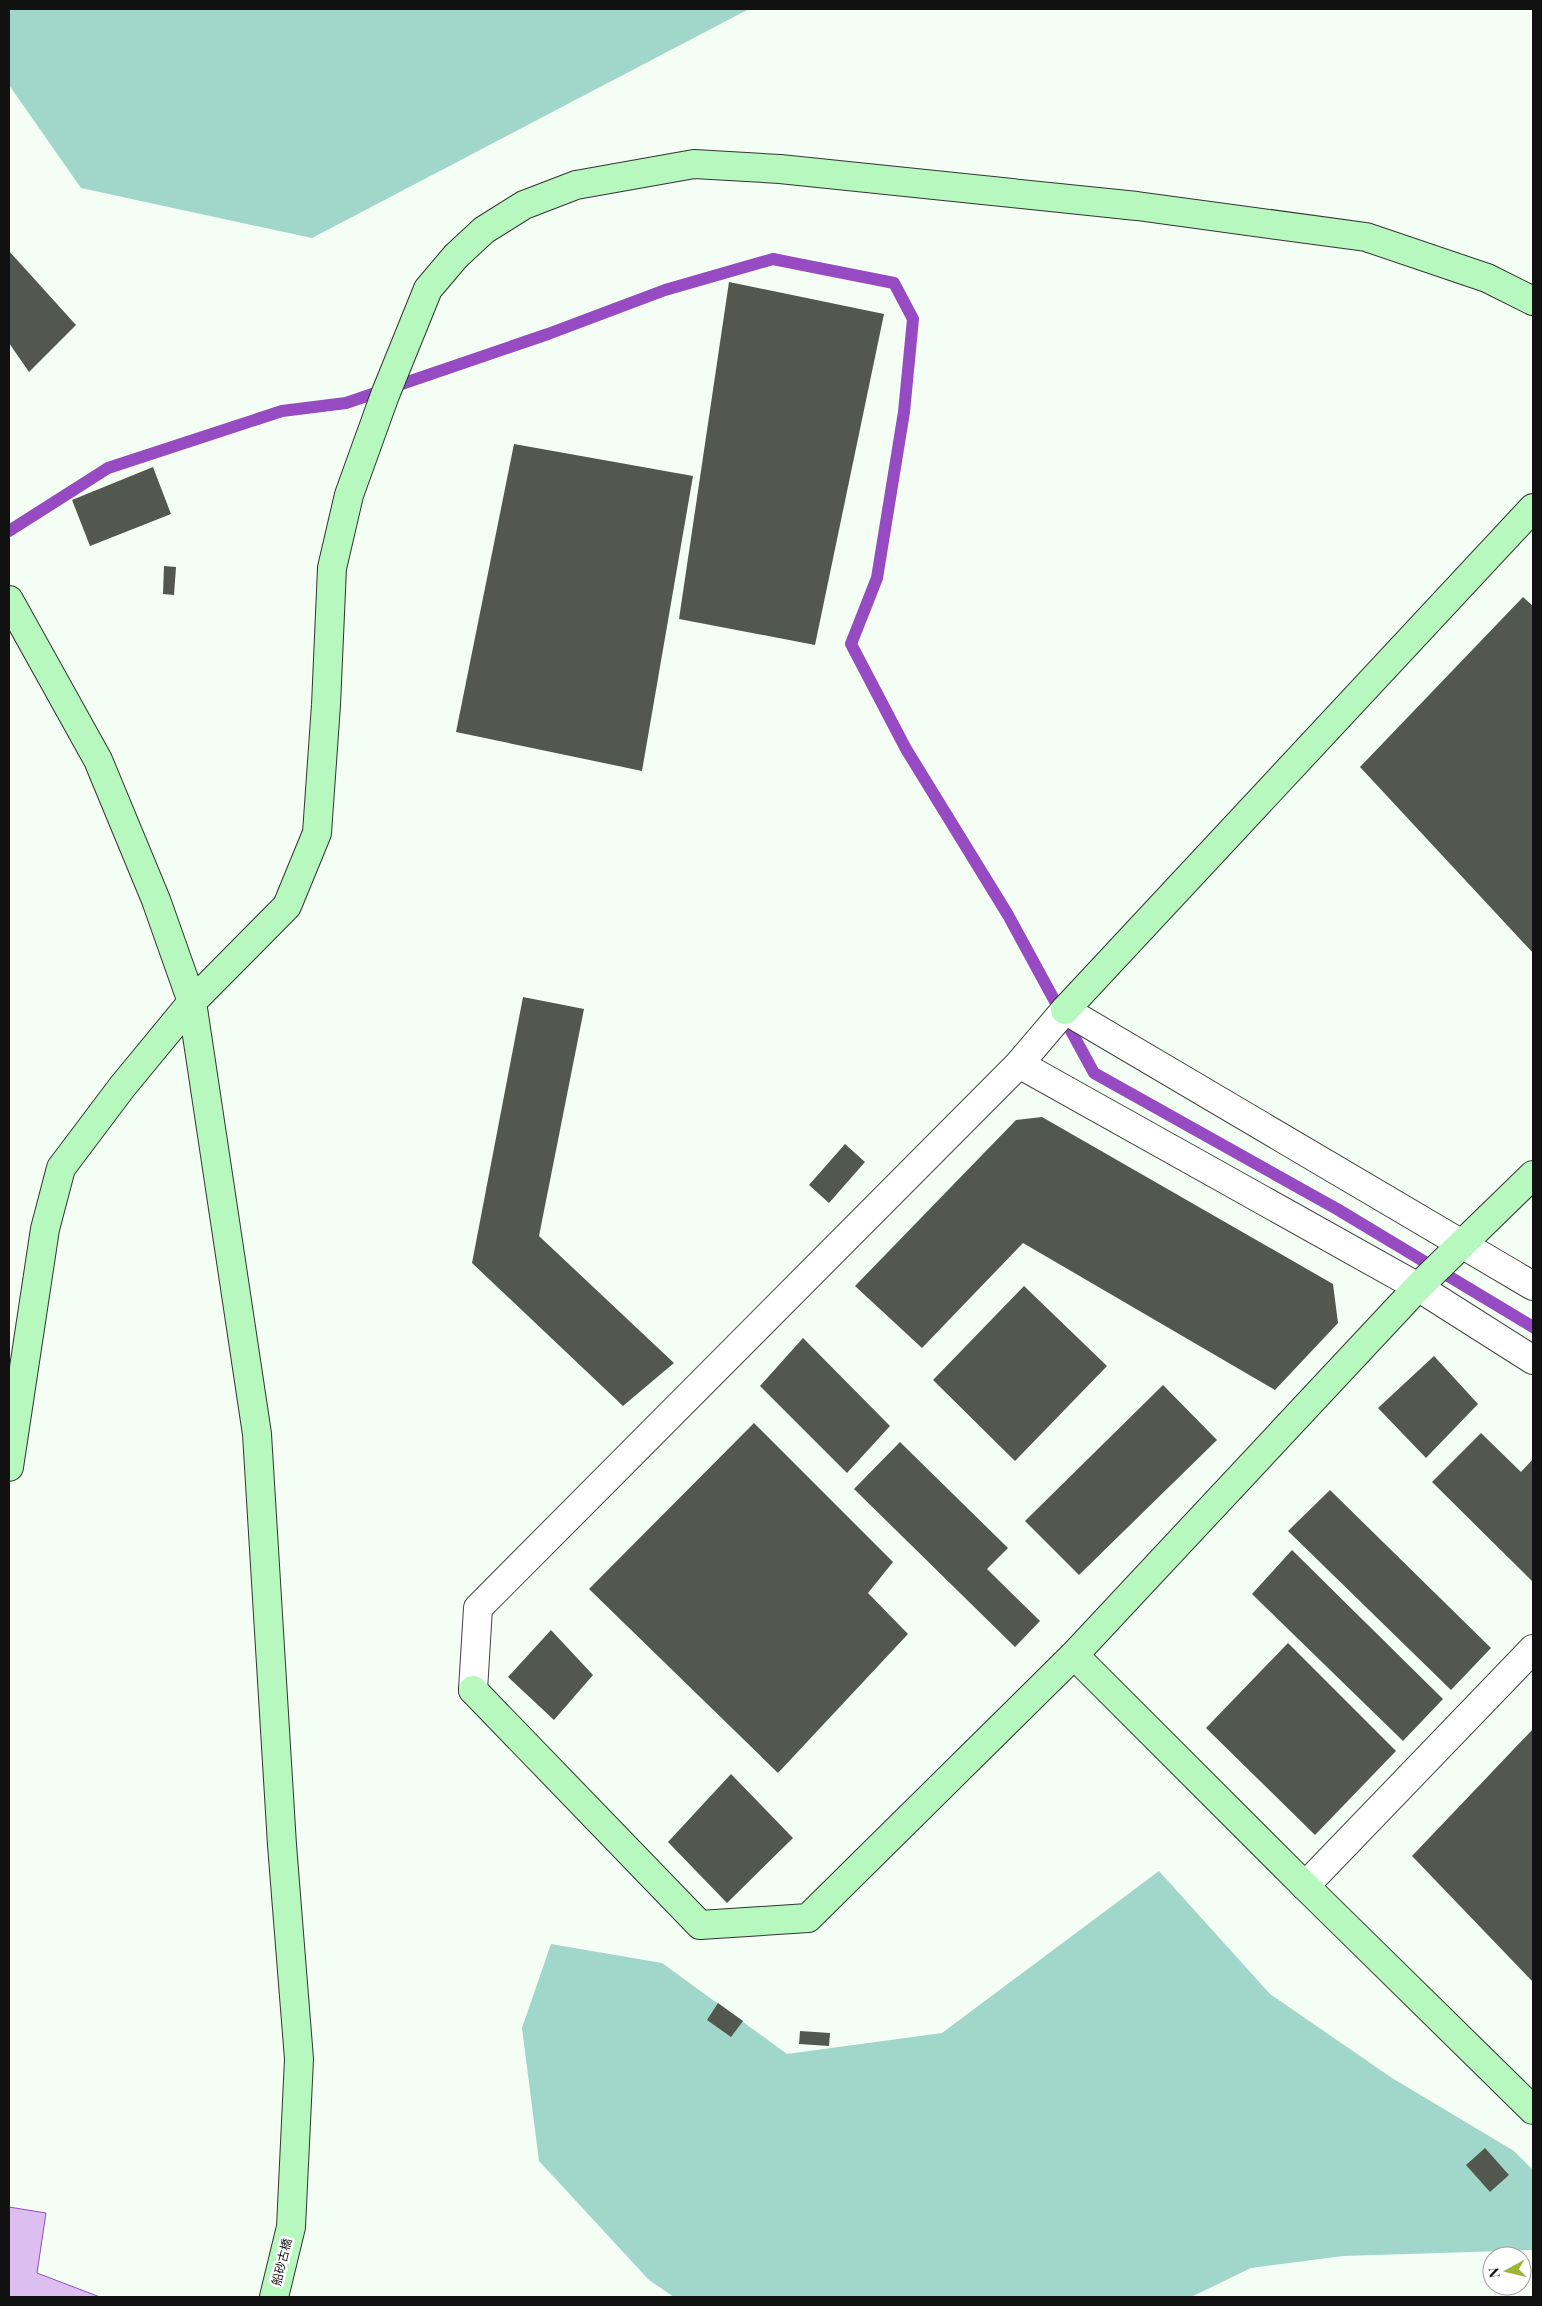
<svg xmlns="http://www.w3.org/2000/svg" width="1542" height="2306" font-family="'Playfair Display','Noto Sans JP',serif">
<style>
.forest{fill:#a1d6ca}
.water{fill:#ddbef1;stroke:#964bc2}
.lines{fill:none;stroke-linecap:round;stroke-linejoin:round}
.stream{stroke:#964bc2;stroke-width:12}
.building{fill:#52584e}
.street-casing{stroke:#444;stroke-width:30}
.secondary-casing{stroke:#333;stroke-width:30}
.street{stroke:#fff;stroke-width:28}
.secondary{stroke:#b6f8be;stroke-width:28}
.labels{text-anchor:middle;stroke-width:5;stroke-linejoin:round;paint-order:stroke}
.street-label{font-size:12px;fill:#111;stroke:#fff}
</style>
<rect width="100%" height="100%" fill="#f5fef5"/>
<!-- forest -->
<path class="forest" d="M 9,9 L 749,9 L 312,238 L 81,188 L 9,85 Z
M 1159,1871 L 1270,1994 L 1392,2078 L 1514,2151 L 1533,2170 L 1533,2250 L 1343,2256 L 1251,2268 L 1191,2297 L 674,2297 L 649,2280 L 539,2161 L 522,2028 L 551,1944 L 662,1963 L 787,2054 L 942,2033 Z"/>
<!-- water -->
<path class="water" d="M 9,2207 L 46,2213 L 37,2273 L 100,2297 L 9,2297 Z"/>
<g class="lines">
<!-- stream -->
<path class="stream" d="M 9,531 L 108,468 L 282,411 L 346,403 L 548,334 L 665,290 L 773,259 L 894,283 L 913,319 L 904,412 L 877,578 L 851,644 L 906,749 L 1008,915 L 1094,1073 L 1337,1209 L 1533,1327"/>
</g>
<!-- building -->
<path class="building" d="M 9,251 L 76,325 L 29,372 L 9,343 Z
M 729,282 L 884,314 L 815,645 L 679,619 Z
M 514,444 L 693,476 L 642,771 L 456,732 Z
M 153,467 L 171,514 L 90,546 L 72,500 Z
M 164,566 L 176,567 L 174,595 L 163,594 Z
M 1523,597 L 1533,606 L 1533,953 L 1360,767 Z
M 523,997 L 584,1009 L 539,1236 L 674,1363 L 623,1406 L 472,1263 Z
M 1042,1117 L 1333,1284 L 1338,1323 L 1275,1390 L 1023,1243 L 922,1348 L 855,1286 L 1016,1120 Z
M 845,1144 L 865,1162 L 829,1203 L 809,1185 Z
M 1024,1286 L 1107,1366 L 1015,1461 L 933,1380 Z
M 803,1338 L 890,1426 L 847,1473 L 760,1386 Z
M 1434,1356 L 1478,1404 L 1426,1458 L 1378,1408 Z
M 1163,1385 L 1217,1440 L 1079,1575 L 1025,1521 Z
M 754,1423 L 893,1562 L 868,1593 L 908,1634 L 778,1773 L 589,1589 Z
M 1481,1433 L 1521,1472 L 1533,1459 L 1533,1582 L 1432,1482 Z
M 900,1442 L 1008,1548 L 987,1569 L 1040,1621 L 1015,1647 L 854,1489 Z
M 1330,1490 L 1491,1648 L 1451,1690 L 1288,1531 Z
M 1292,1550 L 1443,1699 L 1403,1741 L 1252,1594 Z
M 551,1630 L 593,1675 L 554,1720 L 508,1677 Z
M 1288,1643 L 1396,1751 L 1315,1835 L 1206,1728 Z
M 1533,1729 L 1533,1982 L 1412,1856 Z
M 731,1774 L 793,1838 L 727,1903 L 668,1842 Z
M 718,2003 L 743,2021 L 731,2037 L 707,2020 Z
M 800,2031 L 830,2033 L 829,2046 L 799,2044 Z
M 1485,2148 L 1509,2175 L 1490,2192 L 1466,2165 Z"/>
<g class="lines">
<defs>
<path id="street" d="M 1019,1064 L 1418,1287 L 1533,1360
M 473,1690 L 478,1608 L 1019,1064 L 1065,1010 L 1533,1286
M 1305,1886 L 1533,1649"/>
<path id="secondary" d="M 9,600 L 98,760 L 156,900 L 192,1002 L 257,1434 L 282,1845 L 299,2059 L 291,2227 L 274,2297
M 1065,1010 L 1533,508
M 9,1467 L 45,1229 L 61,1168 L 122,1087 L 192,1002 L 287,906 L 317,833 L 326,705 L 332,568 L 349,495 L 385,395 L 428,289 L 456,256 L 484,230 L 524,205 L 576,185 L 694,164 L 780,169 L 1137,206 L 1366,237 L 1487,278 L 1533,301
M 1074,1655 L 1305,1886 L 1533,2110
M 473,1690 L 700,1925 L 808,1918 L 1074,1655 L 1418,1287 L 1533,1175"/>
</defs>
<!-- street casing -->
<use href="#street" class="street-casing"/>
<!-- secondary casing -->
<use href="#secondary" class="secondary-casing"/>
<!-- street -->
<use href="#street" class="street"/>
<!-- secondary -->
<use href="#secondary" class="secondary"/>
</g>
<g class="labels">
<!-- street labels -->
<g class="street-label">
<text transform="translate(282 2262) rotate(-76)" y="4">船砂古橋</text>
</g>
</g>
<!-- border -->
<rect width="1542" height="2306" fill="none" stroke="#111111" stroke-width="20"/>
<!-- north arrow -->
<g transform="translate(1507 2271) rotate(262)"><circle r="24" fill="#ffffff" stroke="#a0a0a0"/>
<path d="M0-4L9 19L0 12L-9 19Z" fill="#9db534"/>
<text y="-8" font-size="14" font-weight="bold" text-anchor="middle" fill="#111111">N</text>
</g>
</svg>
